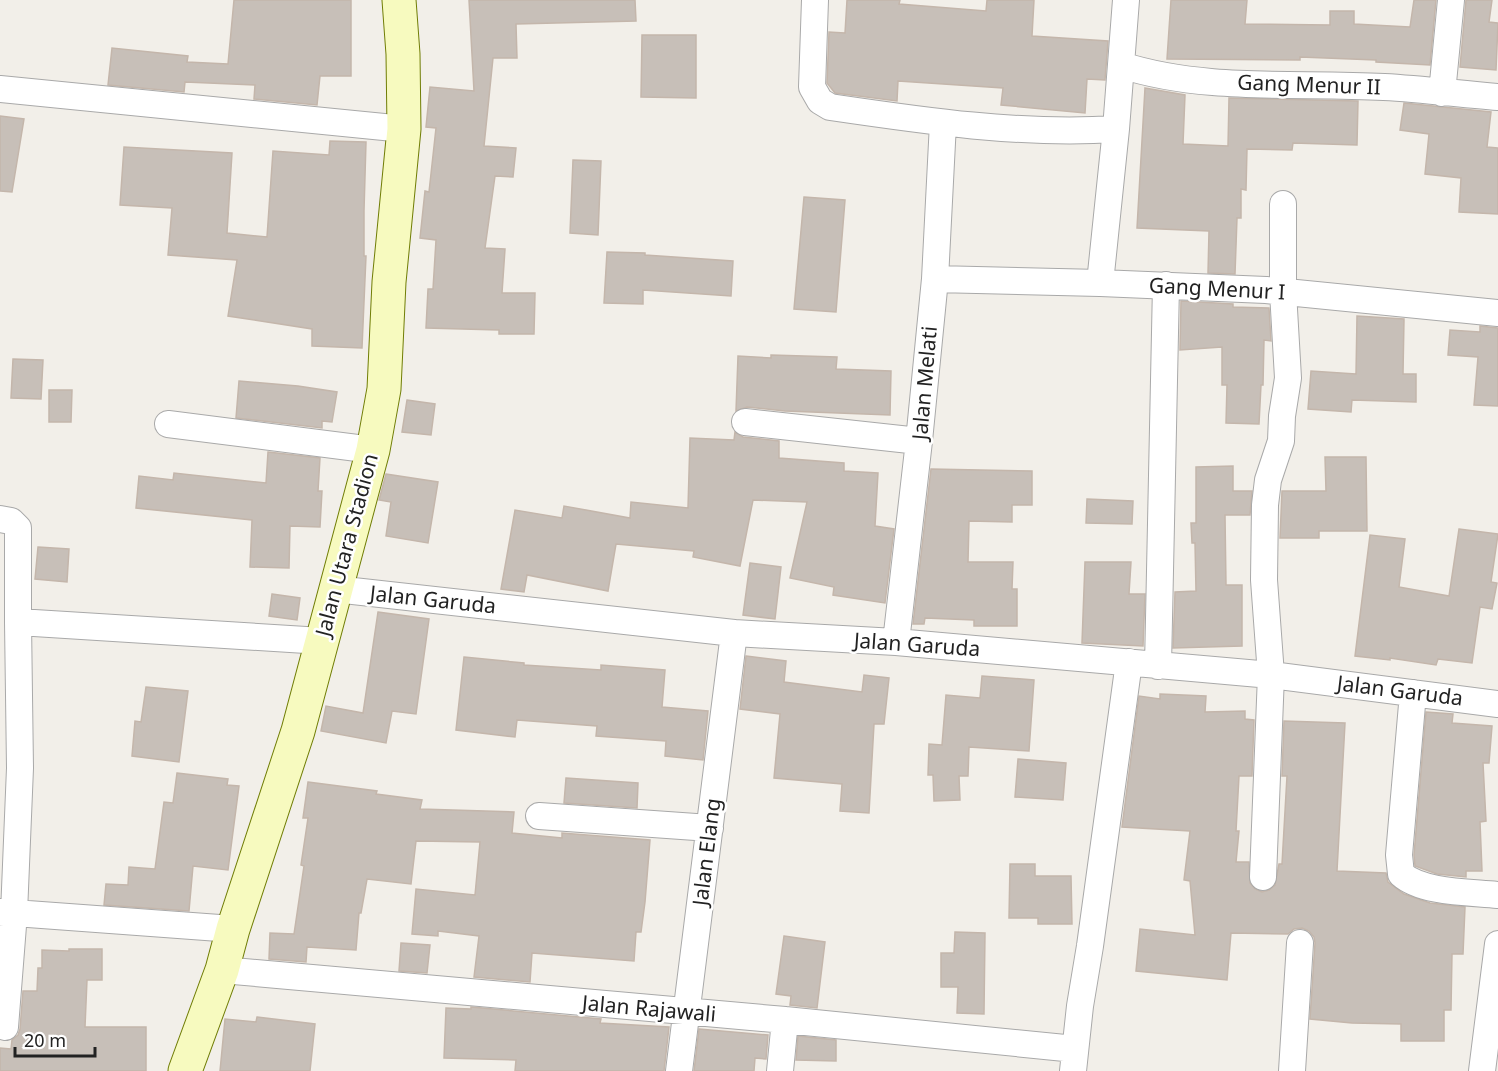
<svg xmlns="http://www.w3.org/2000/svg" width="1498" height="1071" font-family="'Noto Sans',sans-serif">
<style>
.building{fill:#c7bfb8;stroke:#c4b6ab;stroke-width:1.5}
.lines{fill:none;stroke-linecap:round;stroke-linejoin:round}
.street-casing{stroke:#a9a9a9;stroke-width:28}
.secondary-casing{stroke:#707d05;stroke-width:35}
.street{stroke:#fff;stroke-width:26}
.secondary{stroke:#f7fabf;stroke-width:33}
.labels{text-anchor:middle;stroke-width:5;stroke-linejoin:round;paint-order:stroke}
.street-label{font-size:21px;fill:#222;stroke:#fff}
</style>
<rect width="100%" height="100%" fill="#f2efe9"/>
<!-- building -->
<path class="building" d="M 234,0 L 351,0 L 351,76 L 320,76 L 317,105 L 254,99 L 255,85 L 185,82 L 184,92 L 108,85 L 112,48 L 188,56 L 187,62 L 228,64 Z
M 469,0 L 635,0 L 636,21 L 516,24 L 517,58 L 493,58 L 484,146 L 516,148 L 513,177 L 495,176 L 485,248 L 505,249 L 502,293 L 535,293 L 534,334 L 499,334 L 499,330 L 426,328 L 428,289 L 433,289 L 436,240 L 420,238 L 425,191 L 429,192 L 436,128 L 426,127 L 430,87 L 474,91 Z
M 847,0 L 900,0 L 899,4 L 986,11 L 987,0 L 1034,0 L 1032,36 L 1108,41 L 1105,80 L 1087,79 L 1085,113 L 1001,105 L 1003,88 L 898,81 L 897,101 L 835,93 L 827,83 L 829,32 L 845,33 Z
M 1171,0 L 1247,0 L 1245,24 L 1330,25 L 1330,11 L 1354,11 L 1354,24 L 1410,27 L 1414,0 L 1436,0 L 1430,65 L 1376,62 L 1376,60 L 1300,57 L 1300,60 L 1167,59 Z
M 1466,0 L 1492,0 L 1489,22 L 1498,23 L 1496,70 L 1460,67 Z
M 642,35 L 696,35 L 696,98 L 641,97 Z
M 1145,88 L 1185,95 L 1183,144 L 1228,146 L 1229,98 L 1358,101 L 1357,145 L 1293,143 L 1292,150 L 1247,149 L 1246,190 L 1241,189 L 1241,218 L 1237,218 L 1235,274 L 1208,273 L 1209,231 L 1137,228 Z
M 1404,103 L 1491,112 L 1487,147 L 1498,148 L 1498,214 L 1459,212 L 1461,178 L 1425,174 L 1429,134 L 1400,130 Z
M 0,116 L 24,119 L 12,192 L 0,191 Z
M 330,141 L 366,142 L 364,211 L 364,256 L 366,256 L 362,348 L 312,346 L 312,329 L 228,316 L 237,260 L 168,255 L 172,208 L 120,205 L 124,147 L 232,153 L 227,233 L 267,237 L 273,151 L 329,155 Z
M 573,160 L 601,161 L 598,235 L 570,233 Z
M 804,197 L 845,200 L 836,312 L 794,309 Z
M 607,252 L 645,253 L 645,255 L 733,261 L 731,296 L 643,290 L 643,304 L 604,303 Z
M 1181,301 L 1233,304 L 1233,307 L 1269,308 L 1271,341 L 1264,340 L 1263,385 L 1261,385 L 1259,424 L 1226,423 L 1227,385 L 1222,385 L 1222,347 L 1180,350 Z
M 1357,316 L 1404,319 L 1403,374 L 1416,374 L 1416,402 L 1352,400 L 1351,412 L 1308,409 L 1311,371 L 1356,374 Z
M 1480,326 L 1498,328 L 1498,406 L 1474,405 L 1478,357 L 1448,355 L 1450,330 L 1480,332 Z
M 771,355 L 837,357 L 836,369 L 891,371 L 890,415 L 785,411 L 747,407 L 736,411 L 738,356 L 771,358 Z
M 13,359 L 43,360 L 41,399 L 11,398 Z
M 239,381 L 298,386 L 337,392 L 332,422 L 322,421 L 322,428 L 236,418 Z
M 49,390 L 72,390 L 71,422 L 49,422 Z
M 407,400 L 435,404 L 431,435 L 402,432 Z
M 735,432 L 743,437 L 779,441 L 779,458 L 844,463 L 844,471 L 878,473 L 875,526 L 894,529 L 885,603 L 833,595 L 834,587 L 790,578 L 807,502 L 753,500 L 740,566 L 693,557 L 694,551 L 616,544 L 608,591 L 527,575 L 524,592 L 501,589 L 515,510 L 562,518 L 564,506 L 630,518 L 631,502 L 688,508 L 690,438 L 734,440 Z
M 268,452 L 320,458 L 318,491 L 322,491 L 320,527 L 290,526 L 289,568 L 250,567 L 252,520 L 136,508 L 139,476 L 173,480 L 174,473 L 266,483 Z
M 1325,457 L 1366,457 L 1367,531 L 1319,531 L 1319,538 L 1280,538 L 1282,491 L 1326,491 Z
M 1233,466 L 1233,491 L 1252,491 L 1250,515 L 1225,515 L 1226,585 L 1242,585 L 1242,646 L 1173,648 L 1175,592 L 1196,591 L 1195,543 L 1192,543 L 1191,523 L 1196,523 L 1196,467 Z
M 931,469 L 1032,471 L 1032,505 L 1012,505 L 1012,522 L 969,521 L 968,562 L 1013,562 L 1012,589 L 1017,589 L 1017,626 L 974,626 L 974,620 L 925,618 L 924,624 L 913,624 Z
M 386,474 L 438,482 L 428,543 L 386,536 L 391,502 L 379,500 Z
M 1087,499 L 1133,501 L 1132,524 L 1086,523 Z
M 1459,529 L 1498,534 L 1491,582 L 1497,583 L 1492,609 L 1480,607 L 1472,663 L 1438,659 L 1436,665 L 1390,658 L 1390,660 L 1355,656 L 1370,535 L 1405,539 L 1399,587 L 1449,596 Z
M 38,547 L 69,549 L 67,582 L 35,579 Z
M 1085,562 L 1131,562 L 1129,594 L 1145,594 L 1143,646 L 1082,643 Z
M 750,563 L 781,567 L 775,619 L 743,615 Z
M 272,594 L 300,598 L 297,620 L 269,616 Z
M 378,612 L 429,619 L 416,714 L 392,711 L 386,743 L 321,731 L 326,706 L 363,713 Z
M 746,656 L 786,661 L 784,682 L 862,692 L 864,675 L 889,678 L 884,724 L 874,724 L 869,813 L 840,811 L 842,784 L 774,778 L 780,714 L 740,709 Z
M 464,657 L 524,663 L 524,665 L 601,670 L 601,665 L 665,670 L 662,707 L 708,711 L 703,760 L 665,756 L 666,741 L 596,736 L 597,726 L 517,720 L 515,737 L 456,730 Z
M 982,676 L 1034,680 L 1029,751 L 969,747 L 968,776 L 959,776 L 960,800 L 934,801 L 933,775 L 928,775 L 929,744 L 942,745 L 946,695 L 980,698 Z
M 146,687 L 188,691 L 179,762 L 132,756 L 135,721 L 141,722 Z
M 1160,694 L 1206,696 L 1205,712 L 1245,711 L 1245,719 L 1254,720 L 1252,776 L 1239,776 L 1236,831 L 1239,831 L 1236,862 L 1249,862 L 1250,883 L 1255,889 L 1262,892 L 1269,890 L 1275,885 L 1279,864 L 1282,864 L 1287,776 L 1282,776 L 1284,721 L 1345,723 L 1337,871 L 1386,873 L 1388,882 L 1404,894 L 1430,903 L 1465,907 L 1463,954 L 1452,954 L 1451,1010 L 1444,1010 L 1444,1041 L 1401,1041 L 1401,1024 L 1352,1023 L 1310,1019 L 1315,943 L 1314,937 L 1309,931 L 1302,928 L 1294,929 L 1288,934 L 1231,933 L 1227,980 L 1136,971 L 1140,929 L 1195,935 L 1190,881 L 1184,880 L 1190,831 L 1122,827 L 1139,696 L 1160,699 Z
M 1426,712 L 1453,714 L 1452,723 L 1492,726 L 1489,763 L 1483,763 L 1486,821 L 1480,822 L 1482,871 L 1466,871 L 1466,877 L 1437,874 L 1415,866 L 1414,855 Z
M 1018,759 L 1066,763 L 1063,800 L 1015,797 Z
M 177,773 L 228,779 L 227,785 L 239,786 L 228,870 L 193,866 L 189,911 L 104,905 L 106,884 L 128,885 L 129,867 L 155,869 L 164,802 L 173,803 Z
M 566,778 L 638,783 L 637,808 L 564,803 Z
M 308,782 L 377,791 L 376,794 L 422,800 L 420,809 L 514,812 L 512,833 L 562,838 L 562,833 L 650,840 L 645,902 L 641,932 L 636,932 L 634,961 L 532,953 L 530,982 L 474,977 L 479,936 L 438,931 L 438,936 L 412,934 L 416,889 L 475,895 L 480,842 L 416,841 L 411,884 L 367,879 L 361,913 L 359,913 L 356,950 L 307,947 L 306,962 L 269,959 L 270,933 L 294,934 L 304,866 L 301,865 L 308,818 L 303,818 Z
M 1010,864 L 1035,864 L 1035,876 L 1071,876 L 1072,924 L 1038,924 L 1038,918 L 1009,918 Z
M 955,932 L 985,933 L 984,1014 L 957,1013 L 958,987 L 941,987 L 941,953 L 954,953 Z
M 784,936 L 825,942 L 817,1008 L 790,1005 L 791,996 L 776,994 Z
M 401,943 L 430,945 L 427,973 L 399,971 Z
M 69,949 L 102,949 L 102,980 L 87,980 L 85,1027 L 146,1027 L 146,1071 L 0,1071 L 0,1048 L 11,1049 L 12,1040 L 18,1035 L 20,1029 L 23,991 L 37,991 L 38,968 L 42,968 L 42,950 L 69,951 Z
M 471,1007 L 601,1019 L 600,1023 L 669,1027 L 664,1071 L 515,1071 L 516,1060 L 444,1058 L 446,1008 L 471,1009 Z
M 257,1017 L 315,1024 L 310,1071 L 220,1071 L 225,1019 L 256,1022 Z
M 699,1029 L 768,1035 L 766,1059 L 755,1058 L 754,1071 L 694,1071 Z
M 798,1036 L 836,1040 L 836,1061 L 796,1060 Z"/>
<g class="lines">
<defs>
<path id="street" d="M 815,0 L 812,87 L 820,101 L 830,107 C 925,121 1020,135 1116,129
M 1121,65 C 1205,92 1297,82 1384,87 C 1422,89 1460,94 1498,97
M 0,89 L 404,129
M 1442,93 L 1451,0
M 935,279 L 1100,283 L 1266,290 L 1498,313
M 1100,283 L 1116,129 L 1126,0
M 745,422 L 919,441
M 168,424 L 373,450
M 0,519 L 11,521 L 18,528 L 18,622
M 335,589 L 734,633 L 896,642 L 1271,675 L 1498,704
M 896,642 L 919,441 L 935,279 L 943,123
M 1158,666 L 1166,285
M 1413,693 L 1399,855 L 1401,874 C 1422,893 1470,892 1498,895
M 539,816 L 710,828
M 1263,877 L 1271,675 L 1264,580 L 1265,505 L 1268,480 L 1281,441 L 1282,416 L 1288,378 L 1283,292 L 1283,204
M 0,912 L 233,929
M 222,970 L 785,1020 L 1075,1049
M 5,1027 L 14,913 L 20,768 L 18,622 L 322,641
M 679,1071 L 734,633
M 780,1071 L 785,1020
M 1073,1071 L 1080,1006 L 1090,946 L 1129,662
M 1292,1071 L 1300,943
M 1482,1071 L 1498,944"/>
<path id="secondary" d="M 185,1071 L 222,970 L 233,929 L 298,731 L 373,450 L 384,389 L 389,282 L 404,129 L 403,54 L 399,0"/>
</defs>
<!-- street casing -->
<use href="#street" class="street-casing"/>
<!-- secondary casing -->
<use href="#secondary" class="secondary-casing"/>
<!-- street -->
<use href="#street" class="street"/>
<!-- secondary -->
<use href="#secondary" class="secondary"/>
</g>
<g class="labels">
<!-- street labels -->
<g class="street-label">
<text transform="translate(1309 85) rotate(2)" y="7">Gang Menur II</text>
<text transform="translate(1217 289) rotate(3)" y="7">Gang Menur I</text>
<text transform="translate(925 383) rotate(-85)" y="7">Jalan Melati</text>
<text transform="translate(347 545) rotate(-75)" y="7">Jalan Utara Stadion</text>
<text transform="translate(433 600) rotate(6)" y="7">Jalan Garuda</text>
<text transform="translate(917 645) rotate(4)" y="7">Jalan Garuda</text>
<text transform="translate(1400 691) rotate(7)" y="7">Jalan Garuda</text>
<text transform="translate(707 852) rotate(-83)" y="7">Jalan Elang</text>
<text transform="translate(649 1009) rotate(5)" y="7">Jalan Rajawali</text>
</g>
</g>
<!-- scale -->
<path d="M15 1047v9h80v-9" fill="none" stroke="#222222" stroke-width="3"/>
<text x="24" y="1047" font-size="18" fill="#222222" stroke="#ffffff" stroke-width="4.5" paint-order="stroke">20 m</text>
</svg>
